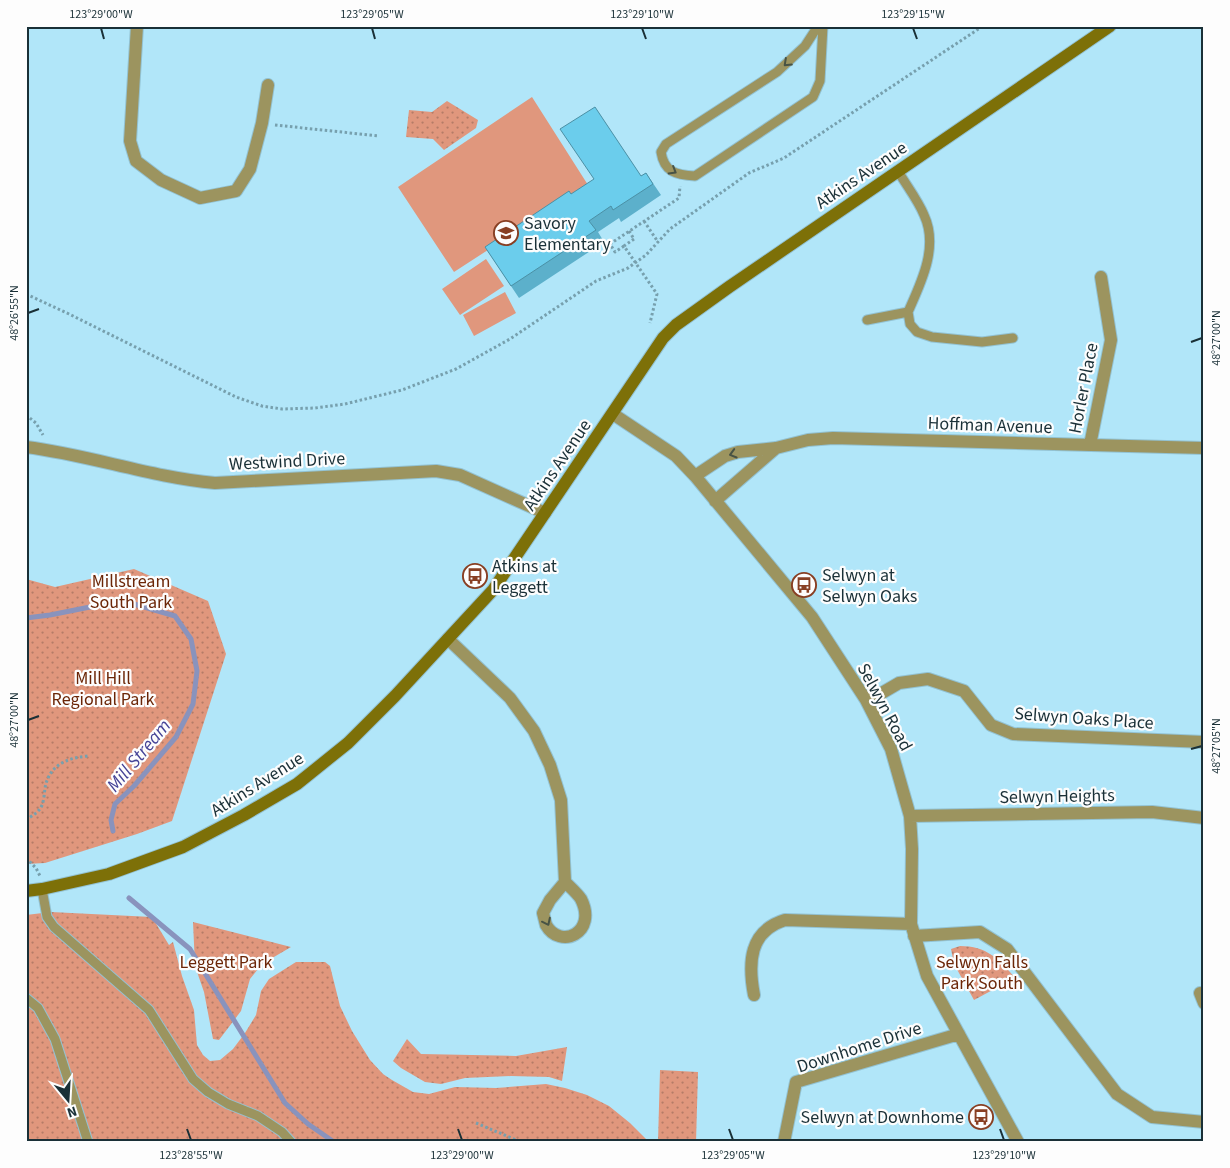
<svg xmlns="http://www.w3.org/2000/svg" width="1230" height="1168" font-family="'Source Sans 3',sans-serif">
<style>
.green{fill:url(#green-dots)}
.pitch{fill:#e0977d}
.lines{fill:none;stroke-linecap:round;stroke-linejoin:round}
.stream{stroke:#8993bd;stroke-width:5}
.lane-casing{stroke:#93c2d2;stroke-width:11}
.street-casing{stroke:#93c2d2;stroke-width:14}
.secondary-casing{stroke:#93c2d2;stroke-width:14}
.path{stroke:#77a0ae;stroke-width:3;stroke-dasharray:2.5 2.5;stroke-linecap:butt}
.lane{stroke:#9c945f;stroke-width:9}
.street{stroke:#9c945f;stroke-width:12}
.secondary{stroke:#7d7008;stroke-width:12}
.path-bridge{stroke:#77a0ae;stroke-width:3;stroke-dasharray:2.5 2.5;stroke-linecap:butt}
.wall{fill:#5cb0cb}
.building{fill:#6bcdec;stroke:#4b90a5}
.oneway{stroke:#485345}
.ticks{fill:none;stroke:#1a3037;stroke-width:2}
.labels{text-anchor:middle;stroke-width:4.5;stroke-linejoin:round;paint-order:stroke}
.street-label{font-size:18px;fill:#1a3037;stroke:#fdfdfd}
.poi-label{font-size:18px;fill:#1a3037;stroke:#fdfdfd;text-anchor:start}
.park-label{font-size:18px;fill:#6b2607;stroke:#fdfdfd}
.water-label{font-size:19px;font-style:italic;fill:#464497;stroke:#fdfdfd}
.neatline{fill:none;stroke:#1a3037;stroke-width:2}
.ticks-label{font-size:12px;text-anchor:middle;fill:#1a3037}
</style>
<defs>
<pattern id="green-dots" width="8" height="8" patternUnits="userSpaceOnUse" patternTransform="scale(1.25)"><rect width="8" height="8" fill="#e0977d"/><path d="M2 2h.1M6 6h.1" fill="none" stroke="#b57c67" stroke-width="1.8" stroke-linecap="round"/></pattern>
</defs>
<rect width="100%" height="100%" fill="#b1e6f9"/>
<!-- green -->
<path class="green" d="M 447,101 L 478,120 L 476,128 L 444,150 L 433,139 L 406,137 L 409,110 L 432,112 Z
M 134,569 L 208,601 L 226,654 L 172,821 L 137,834 L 45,863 L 26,864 L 26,579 L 55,587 Z
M 51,912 L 152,917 L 169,945 L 173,942 L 182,976 L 194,1010 L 197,1045 L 203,1055 L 210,1061 L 220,1060 L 233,1049 L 245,1033 L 256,1015 L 261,991 L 269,979 L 296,962 L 325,962 L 330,966 L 340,1006 L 352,1031 L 370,1060 L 383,1074 L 392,1080 L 413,1092 L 429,1094 L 455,1087 L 496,1088 L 546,1084 L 565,1088 L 587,1095 L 609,1106 L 630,1123 L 649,1142 L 26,1142 L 26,915 Z
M 193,922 L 291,947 L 262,964 L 250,979 L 241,1011 L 219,1040 L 213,1039 L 204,992 L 195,966 Z
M 960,946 C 986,946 1000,959 1015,978 L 974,1000 L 954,964 L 951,949 Z
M 407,1039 L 421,1054 L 516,1056 L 567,1047 L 562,1081 L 549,1077 L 511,1076 L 465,1078 L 441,1084 L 425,1082 L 401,1068 L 393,1061 Z
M 660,1070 L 698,1072 L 696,1142 L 658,1142 Z"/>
<!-- pitch -->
<path class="pitch" d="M 532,97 L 588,185 L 454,272 L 398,187 Z
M 486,259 L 504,286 L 460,315 L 442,289 Z
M 505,292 L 516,313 L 474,336 L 463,315 Z"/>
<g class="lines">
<!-- stream -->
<path class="stream" d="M 26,618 L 50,615 L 95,606 L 134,604 L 175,616 L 191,639 L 197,671 L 193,704 L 176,737 L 134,786 L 115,804 L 111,820 L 113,831
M 129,898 L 190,949 L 285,1103 L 308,1124 L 334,1142"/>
<defs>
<path id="lane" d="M 818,26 L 805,46 L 777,72 L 666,144 L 661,152 C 664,172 676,175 695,176 L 813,97 L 820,81 L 823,26
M 908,312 L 910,324 L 917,332 L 932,337 L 982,342 L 1013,338
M 867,320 L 908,312 C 921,283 939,247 924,215 C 918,200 906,185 898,171
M 42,889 L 47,917 L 54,927 L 149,1010 L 193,1079 L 208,1092 L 228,1104 L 258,1116 L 282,1132 L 291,1142
M 26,998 L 38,1008 L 55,1039 L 88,1142"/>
<path id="street" d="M 137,26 L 130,141 L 136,161 L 161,180 L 200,198 L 236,191 L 250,169 L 262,123 L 268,85
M 613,414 L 676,456 L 695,476 L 812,617 L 866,700 L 891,749 L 910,816 L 912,849 L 911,924 L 927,976 L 1018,1142
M 1090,445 L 1111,340 L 1101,277
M 26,447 C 90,455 150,477 215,483 L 436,471 L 460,475 L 545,513
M 695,476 L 725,456 L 738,452 L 776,448 L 808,440 L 833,438 L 1204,448
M 715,501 L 776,448
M 448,639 L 510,698 L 534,731 L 550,765 L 561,800 L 565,882 L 550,900 L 543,913 C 544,917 545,921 546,925 C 560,950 598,933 581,899 C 577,893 570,887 565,882
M 866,700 L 875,697 L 899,683 L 928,679 L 964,691 L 991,725 L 1013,734 L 1204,742
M 910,816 L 1152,812 L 1204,818
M 914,936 L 980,932 L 1007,949 L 1117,1094 L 1152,1117 L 1204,1122
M 1200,993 L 1204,1003
M 754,995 C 748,963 749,931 785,920 L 911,924
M 784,1142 L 796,1082 L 959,1034"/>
<path id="secondary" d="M 26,891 L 42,889 L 109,874 L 183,847 L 244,815 L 297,784 L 348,743 L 395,696 L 493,590 L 663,338 L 676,325 L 729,287 L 1110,26"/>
</defs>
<!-- lane casing -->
<use href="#lane" class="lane-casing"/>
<!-- street casing -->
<use href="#street" class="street-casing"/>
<!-- secondary casing -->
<use href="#secondary" class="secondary-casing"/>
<!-- path -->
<path class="path" d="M 275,125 L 379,136
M 644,221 L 658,242
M 629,231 L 634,239
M 624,246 L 615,252 L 610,244 L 679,198 L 680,186
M 26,294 L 69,314 L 236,397 L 262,406 L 282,409 L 315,408 L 345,404 L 402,390 L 456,369 L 510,339 L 596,281 L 628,268 L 646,255 L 670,229 L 749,173 L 784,158 L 983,26
M 26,415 L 36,423 L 43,435
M 26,820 C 30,817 36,814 39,810 C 44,805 44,795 45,788 C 49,765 67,758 88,756
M 26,858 L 36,868 L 40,876
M 476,1123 L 521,1142"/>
<!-- lane -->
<use href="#lane" class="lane"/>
<!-- street -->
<use href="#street" class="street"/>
<!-- secondary -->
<use href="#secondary" class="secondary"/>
<!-- path-bridge -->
<path class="path-bridge" d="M 634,239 L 624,246 L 657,294 L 650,323"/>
</g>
<!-- wall -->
<path class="wall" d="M 646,173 L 661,195 L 621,222 L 619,218 L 598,232 L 604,242 L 519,298 L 485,247 L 572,194 L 641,176 Z"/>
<!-- building -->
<path class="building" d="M 595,107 L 641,176 L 646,173 L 653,184 L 613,210 L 611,206 L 589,221 L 596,230 L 511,286 L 485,247 L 569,191 L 571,194 L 594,179 L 560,129 Z"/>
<!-- one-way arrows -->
<defs><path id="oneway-chevron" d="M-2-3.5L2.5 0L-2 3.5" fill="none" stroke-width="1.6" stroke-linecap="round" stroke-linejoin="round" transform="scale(1.25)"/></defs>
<g class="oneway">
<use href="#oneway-chevron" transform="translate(787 63) rotate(137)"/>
<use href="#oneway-chevron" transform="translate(673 171) rotate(31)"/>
<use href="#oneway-chevron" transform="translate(733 454) rotate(164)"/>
<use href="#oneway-chevron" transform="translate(547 922) rotate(64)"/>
</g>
<!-- ticks -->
<path class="ticks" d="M 101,28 L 104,39M 372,28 L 375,39M 642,28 L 646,39M 913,28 L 917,39M 28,313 L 39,309M 1191,342 L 1202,338M 28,720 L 39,716M 1191,749 L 1202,746M 187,1129 L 191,1140M 458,1129 L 462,1140M 729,1129 L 733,1140M 1000,1129 L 1004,1140"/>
<!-- icons -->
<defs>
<symbol id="school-ring" viewBox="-11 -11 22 22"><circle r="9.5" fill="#fdfdfd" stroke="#883f23" stroke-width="1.5"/><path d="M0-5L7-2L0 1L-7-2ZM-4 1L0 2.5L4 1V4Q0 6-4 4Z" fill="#883f23"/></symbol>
<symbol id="bus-ring" viewBox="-11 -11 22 22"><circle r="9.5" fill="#fdfdfd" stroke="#883f23" stroke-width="1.5"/><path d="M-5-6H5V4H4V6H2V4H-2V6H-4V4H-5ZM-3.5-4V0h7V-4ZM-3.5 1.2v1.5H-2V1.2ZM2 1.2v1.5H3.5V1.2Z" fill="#883f23"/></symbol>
</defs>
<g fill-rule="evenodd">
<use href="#school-ring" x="492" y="219" width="28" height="28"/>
<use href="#bus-ring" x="461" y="562" width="28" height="28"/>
<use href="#bus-ring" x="790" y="571" width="28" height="28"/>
<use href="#bus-ring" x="967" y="1103" width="28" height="28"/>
</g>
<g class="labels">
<!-- street labels -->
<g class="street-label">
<text transform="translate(861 175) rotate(-34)" y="6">Atkins Avenue</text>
<text transform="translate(1083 388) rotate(-79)" y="6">Horler Place</text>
<text transform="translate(990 425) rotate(2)" y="6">Hoffman Avenue</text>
<text transform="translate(287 461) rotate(-3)" y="6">Westwind Drive</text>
<text transform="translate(557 465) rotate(-56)" y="6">Atkins Avenue</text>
<text transform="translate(885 707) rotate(62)" y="6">Selwyn Road</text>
<text transform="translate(1084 718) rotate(4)" y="6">Selwyn Oaks Place</text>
<text transform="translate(257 784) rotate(-32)" y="6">Atkins Avenue</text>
<text transform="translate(1057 796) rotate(-1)" y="6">Selwyn Heights</text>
<text transform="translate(859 1047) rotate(-18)" y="6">Downhome Drive</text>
</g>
<!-- poi labels -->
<g class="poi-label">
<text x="524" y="229">Savory<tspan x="524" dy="21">Elementary</tspan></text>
<text x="492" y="572">Atkins at<tspan x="492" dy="21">Leggett</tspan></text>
<text x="822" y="581">Selwyn at<tspan x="822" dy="21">Selwyn Oaks</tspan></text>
<text x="964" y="1123" text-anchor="end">Selwyn at Downhome</text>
</g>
<!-- park labels -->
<g class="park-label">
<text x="131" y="587">Millstream<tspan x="131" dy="21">South Park</tspan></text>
<text x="103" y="684">Mill Hill<tspan x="103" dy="21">Regional Park</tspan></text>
<text x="226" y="968">Leggett Park</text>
<text x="982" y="968">Selwyn Falls<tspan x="982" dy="21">Park South</tspan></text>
</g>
<!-- water labels -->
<g class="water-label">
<text transform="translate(138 755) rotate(-50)" y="7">Mill Stream</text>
</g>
</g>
<!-- border -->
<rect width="1230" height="1168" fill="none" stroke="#fdfdfd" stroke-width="55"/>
<!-- north arrow -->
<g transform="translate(68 1100) rotate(162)" stroke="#fdfdfd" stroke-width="4" paint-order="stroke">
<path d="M0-4L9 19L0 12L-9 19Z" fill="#1a3037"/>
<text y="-8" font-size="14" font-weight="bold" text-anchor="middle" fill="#1a3037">N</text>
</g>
<rect x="28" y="28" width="1174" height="1112" class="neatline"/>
<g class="ticks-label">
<text x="101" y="18">123°29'00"W</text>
<text x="372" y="18">123°29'05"W</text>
<text x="642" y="18">123°29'10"W</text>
<text x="913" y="18">123°29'15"W</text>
<text transform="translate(14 313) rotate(-90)" y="4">48°26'55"N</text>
<text transform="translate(1216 338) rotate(-90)" y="4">48°27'00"N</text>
<text transform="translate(14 720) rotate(-90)" y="4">48°27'00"N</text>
<text transform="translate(1216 746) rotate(-90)" y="4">48°27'05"N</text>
<text x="191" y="1159">123°28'55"W</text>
<text x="462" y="1159">123°29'00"W</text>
<text x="733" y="1159">123°29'05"W</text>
<text x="1004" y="1159">123°29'10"W</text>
</g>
</svg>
